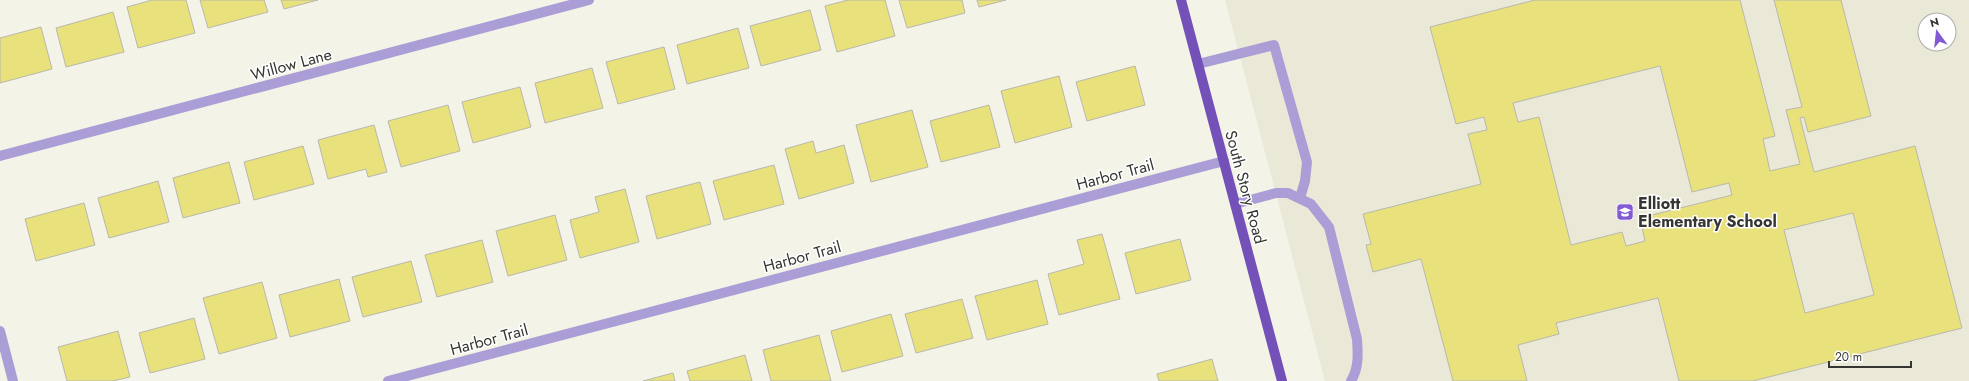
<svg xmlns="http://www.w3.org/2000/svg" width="1969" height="381" font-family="Jost,sans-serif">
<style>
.built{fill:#eae9d7;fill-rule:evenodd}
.building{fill:#e8e17c;stroke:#b8b8ae;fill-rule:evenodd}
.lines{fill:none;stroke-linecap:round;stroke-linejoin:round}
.minor{stroke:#ab9dd6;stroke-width:10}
.major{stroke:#7351b8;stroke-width:10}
.labels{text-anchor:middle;stroke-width:3;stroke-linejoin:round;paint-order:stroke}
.street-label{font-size:16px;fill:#353531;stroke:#fff}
.poi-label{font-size:16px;font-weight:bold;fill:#353531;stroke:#fff;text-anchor:start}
</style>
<rect width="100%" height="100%" fill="#f3f3e8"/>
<!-- built -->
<path class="built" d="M 1225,0 L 1969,0 L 1969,381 L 1325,381 ZM 1925,20 L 1949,20 L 1949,44 L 1925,44 Z"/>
<!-- building -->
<path class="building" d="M 152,0 L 186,0 L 195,33 L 138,48 L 127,7 Z
M 200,0 L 264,0 L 268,12 L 208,28 Z
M 281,0 L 318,0 L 284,9 Z
M 848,0 L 885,0 L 895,36 L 837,52 L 825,6 Z
M 899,0 L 962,0 L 965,13 L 907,28 Z
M 977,0 L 1006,0 L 979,7 Z
M 1535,0 L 1740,0 L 1775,136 L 1763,139 L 1770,171 L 1800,164 L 1786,110 L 1802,107 L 1774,0 L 1841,0 L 1871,116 L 1808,132 L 1804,117 L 1800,118 L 1814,172 L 1915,146 L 1962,328 L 1753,381 L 1679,381 L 1658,298 L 1556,323 L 1559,334 L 1518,345 L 1527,381 L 1453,381 L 1421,259 L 1373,272 L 1366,245 L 1371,244 L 1363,214 L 1481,184 L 1468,134 L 1487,130 L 1484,117 L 1456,124 L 1430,27 ZM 1660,66 L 1692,192 L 1729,183 L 1732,195 L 1640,218 L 1645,241 L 1626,246 L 1622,232 L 1571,245 L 1539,117 L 1518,122 L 1513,103 ZM 1853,213 L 1874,295 L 1805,313 L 1784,230 Z
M 810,10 L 821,50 L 761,66 L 750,26 Z
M 113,12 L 124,52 L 66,67 L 56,28 Z
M 41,27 L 52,69 L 0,83 L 0,38 Z
M 738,28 L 749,68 L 687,84 L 677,45 Z
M 664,47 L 675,89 L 618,104 L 606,62 Z
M 1135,66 L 1145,105 L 1087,121 L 1076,82 Z
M 592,68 L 603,108 L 545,123 L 535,83 Z
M 1059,76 L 1072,127 L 1015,143 L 1001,91 Z
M 520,87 L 531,127 L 473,143 L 462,102 Z
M 448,105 L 460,151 L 401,167 L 388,121 Z
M 989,105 L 1000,147 L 941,162 L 930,121 Z
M 912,110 L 928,167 L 871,182 L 856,125 Z
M 374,125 L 387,172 L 368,177 L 366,169 L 328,179 L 318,140 Z
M 813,141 L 816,153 L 844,145 L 854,183 L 799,199 L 785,149 Z
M 303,146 L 314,184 L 254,200 L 244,162 Z
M 229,162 L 240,203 L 183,218 L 173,178 Z
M 774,165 L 784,204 L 724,220 L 713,181 Z
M 158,181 L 169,222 L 109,238 L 98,198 Z
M 700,182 L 711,224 L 657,239 L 646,196 Z
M 625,189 L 639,242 L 580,258 L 570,220 L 599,212 L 595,197 Z
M 84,203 L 95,245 L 36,261 L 25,219 Z
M 555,215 L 567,260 L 508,276 L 496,231 Z
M 1102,234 L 1120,299 L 1059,315 L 1048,274 L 1084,264 L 1077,240 Z
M 1180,239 L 1191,280 L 1136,294 L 1125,253 Z
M 482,240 L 493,282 L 437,297 L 425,255 Z
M 411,261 L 422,302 L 363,317 L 352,277 Z
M 339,279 L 350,321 L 290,337 L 279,295 Z
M 1037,280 L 1048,324 L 987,340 L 975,296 Z
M 262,282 L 277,338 L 219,354 L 203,298 Z
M 962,299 L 973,338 L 916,353 L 905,314 Z
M 891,314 L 903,356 L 842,372 L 831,331 Z
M 194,318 L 205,359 L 150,373 L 139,333 Z
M 118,331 L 130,377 L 113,381 L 67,381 L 58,347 Z
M 819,335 L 831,381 L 771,381 L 763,350 Z
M 745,355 L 752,381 L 690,381 L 687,371 Z
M 1212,359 L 1218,381 L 1159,381 L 1157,374 Z
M 673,373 L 675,381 L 643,381 Z"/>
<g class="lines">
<!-- minor -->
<path class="minor" d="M 1198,64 L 1274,45 L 1307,162 L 1305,181 L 1300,198
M 0,156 L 589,0
M 1235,204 L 1276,193 L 1288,193 L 1311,204 L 1329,227 L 1357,339 C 1358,354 1359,368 1351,381
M 0,331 L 13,381
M 388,381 L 1224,161"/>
<!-- major -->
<path class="major" d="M 1181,0 L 1282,381"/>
</g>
<!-- icons -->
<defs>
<symbol id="school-square" viewBox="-11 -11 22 22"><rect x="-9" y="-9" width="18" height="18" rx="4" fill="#835ad4" stroke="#fff"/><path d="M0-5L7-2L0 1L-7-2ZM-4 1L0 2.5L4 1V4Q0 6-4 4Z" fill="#fff"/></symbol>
</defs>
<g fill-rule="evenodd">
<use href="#school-square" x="1615" y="202" width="20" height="20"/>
</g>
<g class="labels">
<!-- street labels -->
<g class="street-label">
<text transform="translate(291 64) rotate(-15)" y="6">Willow Lane</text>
<text transform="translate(1115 174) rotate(-15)" y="6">Harbor Trail</text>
<text transform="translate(1246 187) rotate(75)" y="6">South Story Road</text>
<text transform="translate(802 256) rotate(-15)" y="6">Harbor Trail</text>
<text transform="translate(489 339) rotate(-15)" y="6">Harbor Trail</text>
</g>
<!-- poi labels -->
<g class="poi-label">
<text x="1638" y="209">Elliott<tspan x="1638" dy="18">Elementary School</tspan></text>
</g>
</g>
<!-- north arrow -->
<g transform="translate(1937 32) rotate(345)"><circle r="19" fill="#ffffff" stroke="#aeaead"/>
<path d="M0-3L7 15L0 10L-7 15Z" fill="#835ad4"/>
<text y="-6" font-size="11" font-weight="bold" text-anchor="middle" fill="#353531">N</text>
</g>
<!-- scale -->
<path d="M1829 361v6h82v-6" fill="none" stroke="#353531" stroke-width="2"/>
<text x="1835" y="361" font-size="12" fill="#353531" stroke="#ffffff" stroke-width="3" paint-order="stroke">20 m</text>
</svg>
